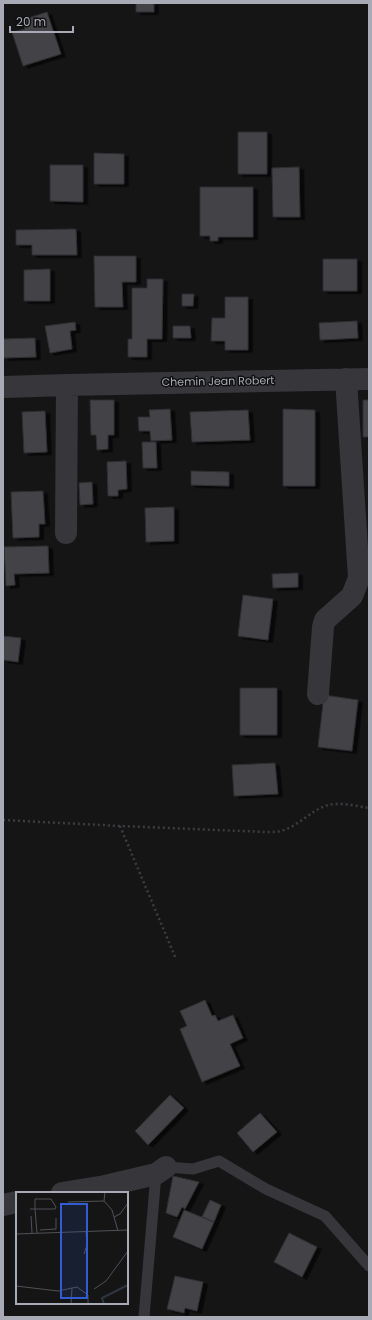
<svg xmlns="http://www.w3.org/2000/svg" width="372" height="1320" font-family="Poppins,sans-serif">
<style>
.building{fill:#424246;stroke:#2f2f32;filter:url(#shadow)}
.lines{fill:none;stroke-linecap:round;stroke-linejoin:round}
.path{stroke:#3c3d42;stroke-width:2.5;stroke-dasharray:2 3;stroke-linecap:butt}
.lane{stroke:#36363b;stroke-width:11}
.street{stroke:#36363b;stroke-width:22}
.labels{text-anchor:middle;stroke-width:3;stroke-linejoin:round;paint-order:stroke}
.street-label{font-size:11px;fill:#a8abb5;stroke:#101011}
.inset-river{fill:none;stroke:#2f363e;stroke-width:2}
.inset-road{fill:none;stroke:#505156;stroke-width:1}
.view{fill:#325cd3;fill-opacity:0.15;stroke:#325cd3;stroke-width:2}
.inset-edge{fill:none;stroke:#a8abb5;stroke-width:2}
</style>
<defs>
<filter id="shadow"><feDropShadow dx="4.5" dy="2.5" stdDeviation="0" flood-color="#0009"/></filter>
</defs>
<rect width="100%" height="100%" fill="#151516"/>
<!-- building -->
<path class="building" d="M 136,3 L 154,3 L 154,12 L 136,12 Z
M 47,12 L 61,54 L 23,66 L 12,32 L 25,29 L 22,20 Z
M 238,132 L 267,132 L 267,174 L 238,174 Z
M 94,153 L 124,154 L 124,184 L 94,184 Z
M 50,165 L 83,165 L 83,202 L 50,201 Z
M 299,167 L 300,217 L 273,217 L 272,168 Z
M 200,187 L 253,187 L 253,237 L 218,237 L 218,241 L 210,241 L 210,236 L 200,236 Z
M 76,229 L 77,255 L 32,255 L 32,245 L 16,245 L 16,230 Z
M 94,256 L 136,256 L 136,282 L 122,282 L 123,307 L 95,307 Z
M 323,259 L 357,259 L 357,291 L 323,291 Z
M 50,269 L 50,301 L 24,301 L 24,270 Z
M 147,279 L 163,279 L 162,339 L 147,339 L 147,357 L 128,357 L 128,339 L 132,339 L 132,288 L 147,288 Z
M 182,294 L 194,294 L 193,306 L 182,306 Z
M 225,297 L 248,297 L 248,350 L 225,350 L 225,341 L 211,341 L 212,318 L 225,318 Z
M 357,321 L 358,338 L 320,340 L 319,323 Z
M 75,322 L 76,330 L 70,331 L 72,349 L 50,353 L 45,326 Z
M 173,326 L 190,326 L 191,338 L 173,338 Z
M 35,338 L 36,357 L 3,358 L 3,339 Z
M 90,400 L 114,400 L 114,435 L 108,435 L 108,449 L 97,450 L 96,435 L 91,435 Z
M 363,400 L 369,400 L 369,437 L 363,437 Z
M 170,409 L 172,440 L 151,441 L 150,431 L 139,431 L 138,417 L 150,417 L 149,410 Z
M 283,409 L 315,410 L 315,486 L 283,486 Z
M 248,410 L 250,440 L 192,442 L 190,412 Z
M 45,411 L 47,452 L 24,453 L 22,412 Z
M 142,442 L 156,442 L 157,468 L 143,468 Z
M 126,461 L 127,489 L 118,490 L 118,496 L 108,496 L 107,462 Z
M 191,471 L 229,472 L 229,486 L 191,485 Z
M 92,482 L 93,504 L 80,505 L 79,483 Z
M 43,491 L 45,524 L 39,524 L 39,537 L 13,538 L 11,492 Z
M 174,507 L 174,541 L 146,542 L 145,508 Z
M 48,546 L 49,573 L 14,574 L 15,585 L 6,586 L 4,547 Z
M 298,573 L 298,587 L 273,588 L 272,574 Z
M 243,595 L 273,599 L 268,640 L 238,636 Z
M 3,636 L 21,638 L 18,662 L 3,660 Z
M 240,688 L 277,688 L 277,735 L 240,735 Z
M 324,695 L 358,700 L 352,751 L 318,747 Z
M 275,763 L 278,794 L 234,796 L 232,765 Z
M 205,1000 L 212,1016 L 215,1015 L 218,1021 L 233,1015 L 243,1038 L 230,1044 L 240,1066 L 202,1082 L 180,1029 L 187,1026 L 180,1011 Z
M 170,1095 L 184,1108 L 148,1145 L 135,1131 Z
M 260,1113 L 277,1132 L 253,1152 L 237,1133 Z
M 173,1176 L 199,1182 L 185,1209 L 182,1207 L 177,1217 L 166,1213 Z
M 210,1200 L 221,1205 L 214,1222 L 202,1217 Z
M 184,1210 L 214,1222 L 202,1249 L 173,1237 Z
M 289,1233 L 317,1247 L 302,1277 L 274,1262 Z
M 175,1276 L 203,1282 L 197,1311 L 185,1308 L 184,1313 L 167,1309 Z"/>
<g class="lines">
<!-- path -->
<path class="path" d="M 3,820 L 120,826 L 265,832 C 270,832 276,832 281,831 C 299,826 311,810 328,805 C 341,802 356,806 369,808
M 120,826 L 176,959"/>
<!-- lane -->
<path class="lane" d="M 166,1167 L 193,1169 L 219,1161 L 266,1189 L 325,1216 L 369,1266
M 144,1317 L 156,1174"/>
<!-- street -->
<path class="street" d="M 3,387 L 67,385 L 369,379
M 66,533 L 67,385
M 318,694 L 323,627 L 325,620 L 352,596 L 359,578 L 346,379
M 62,1193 L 105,1186 L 156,1174 L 166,1167
M 3,1205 L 17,1202"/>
</g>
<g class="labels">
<!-- street labels -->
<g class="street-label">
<text transform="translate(218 381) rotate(-1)" y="4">Chemin Jean Robert</text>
</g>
</g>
<!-- overview -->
<g transform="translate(16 1192)">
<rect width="112" height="112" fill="#151516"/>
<path class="inset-river" d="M 88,112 L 86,106 L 112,93"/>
<path class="inset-road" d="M 89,0 L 88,9 L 96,18 L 102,39M 52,10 L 88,9M 14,17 L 39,17 L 40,15 L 35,7 L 19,7 L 19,17 L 21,41M 15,24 L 16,41M 98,25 L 104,22 L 112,11M 24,38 L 40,37 L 40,26M 0,42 L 112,38M 68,62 L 71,53 L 70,39M 0,94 L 42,99 L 61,95 L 72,103 L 72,112M 78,97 L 90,89 L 112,59M 55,112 L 56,96"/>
<path class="view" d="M 45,12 L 71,12 L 71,106 L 45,106 Z"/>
<rect width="112" height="112" class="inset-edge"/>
</g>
<!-- border -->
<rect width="372" height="1320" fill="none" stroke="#a8abb5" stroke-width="8"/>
<!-- scale -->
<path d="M10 26v6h63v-6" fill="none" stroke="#a8abb5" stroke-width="2"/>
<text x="16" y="26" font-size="12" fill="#a8abb5" stroke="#101011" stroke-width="3" paint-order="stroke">20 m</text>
</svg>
